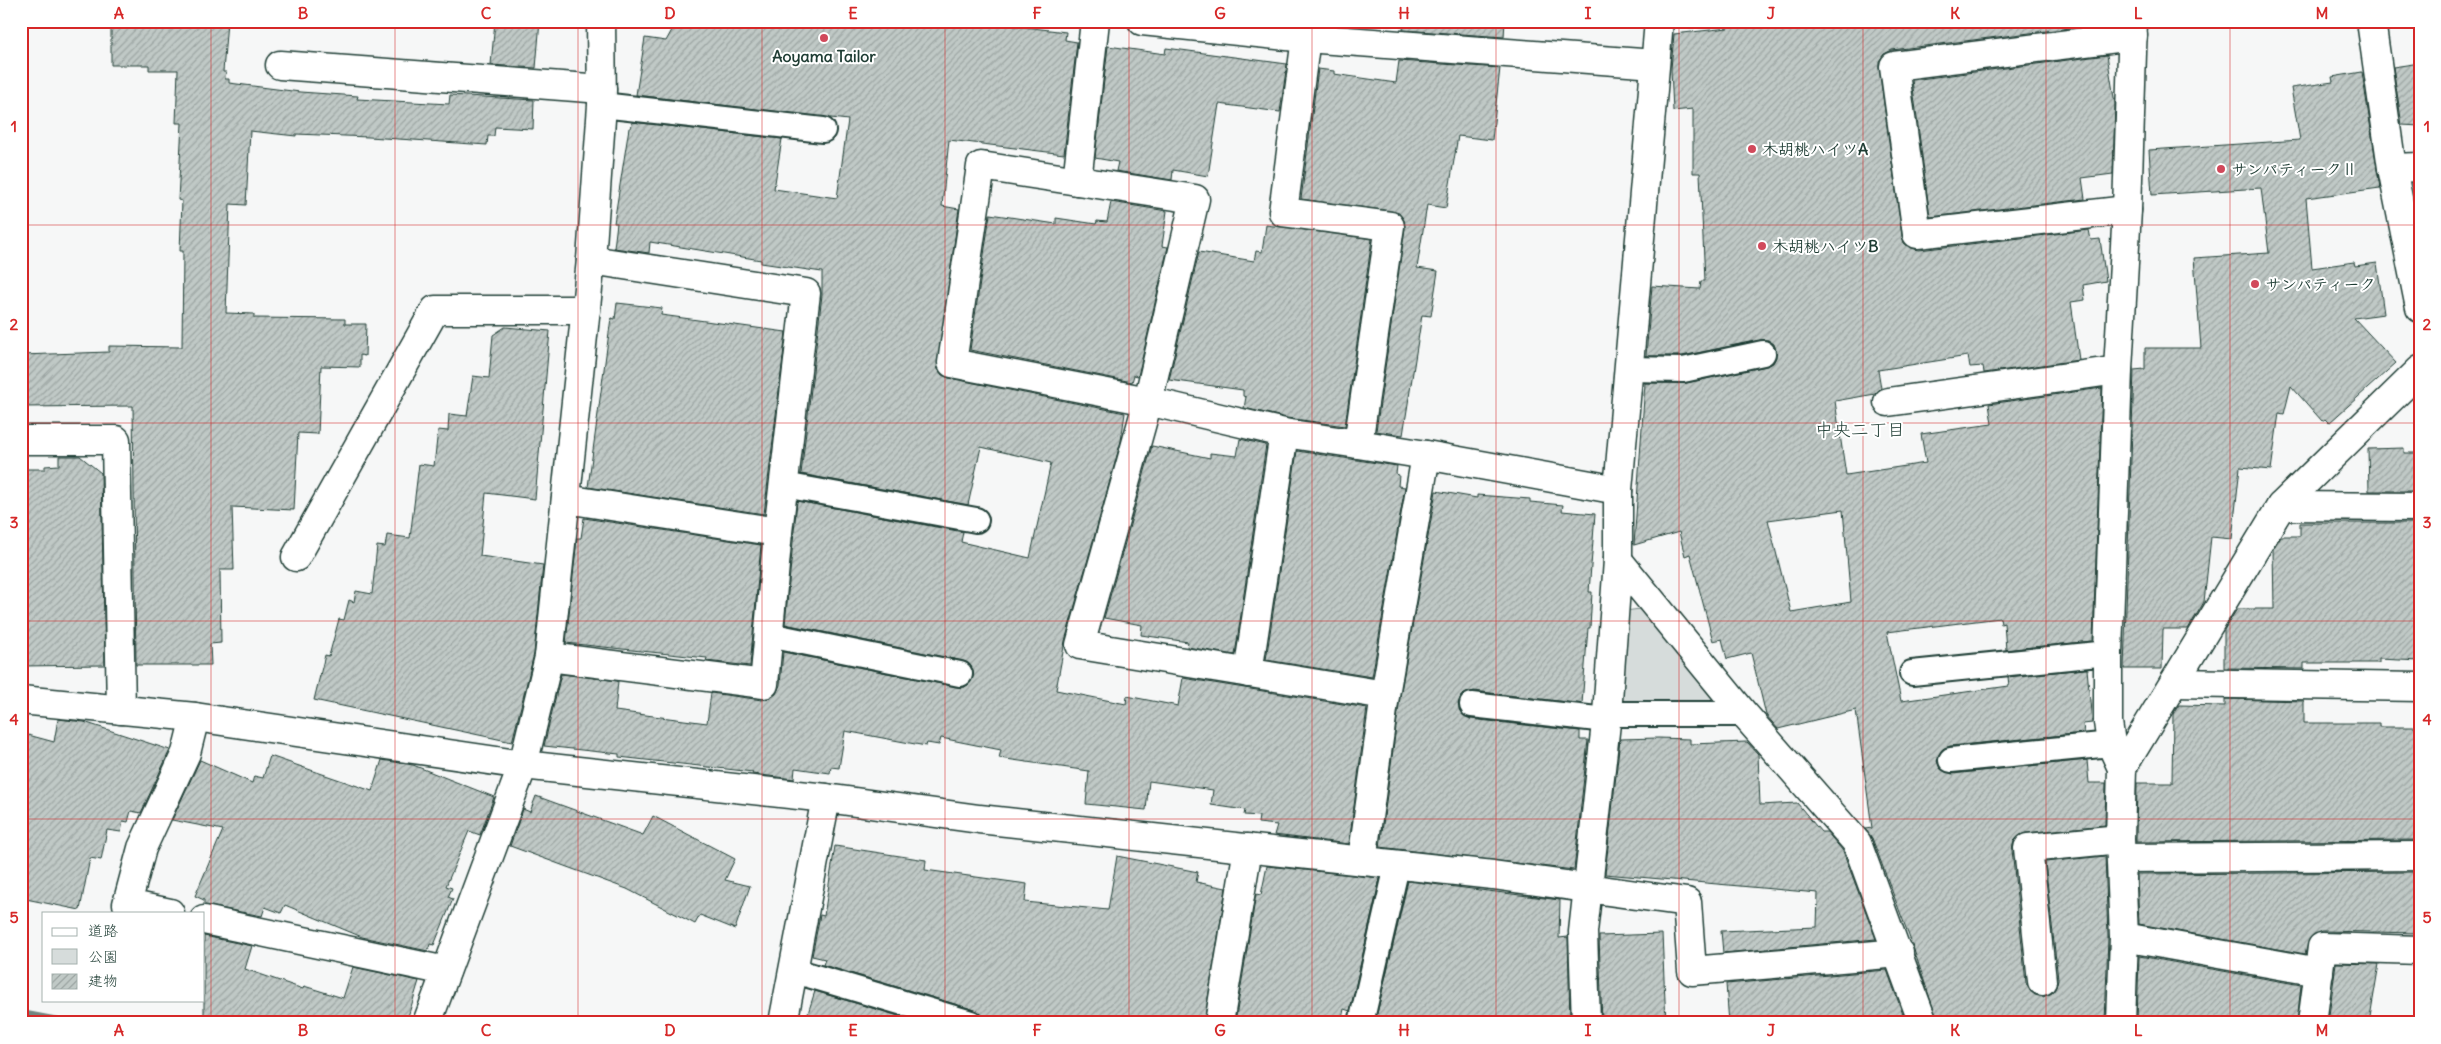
<svg xmlns="http://www.w3.org/2000/svg" width="2441" height="1044" font-family="Delius,'Klee One',sans-serif">
  <defs>
    <pattern id="building-hatch" width="6" height="6" patternUnits="userSpaceOnUse" patternTransform="scale(1.25)"><rect width="6" height="6" fill="#c0c9c6"/><path d="M-1 1l2-2M0 6l6-6M5 7l2-2" fill="none" stroke="#9ba4a2"/></pattern>
  </defs>
  <rect width="100%" height="100%" fill="#f6f7f7"/>
  <filter id="ink" filterUnits="userSpaceOnUse"><feTurbulence type="fractalNoise" baseFrequency=".02" numOctaves="2"/><feDisplacementMap in="SourceGraphic" scale="10" xChannelSelector="R" yChannelSelector="G"/><feConvolveMatrix kernelMatrix="1 2 1 2 8 2 1 2 1" color-interpolation-filters="sRGB"/></filter>
  <g filter="url(#ink)">
    <!-- park -->
    <path fill="#d6dcdb" stroke="#7a8c88" d="M1640 609 1726 707 1620 709 1625 611Z"/>
    <g fill="none" stroke-linecap="round" stroke-linejoin="round">
      <!-- stream -->
      <path stroke="#72857f" stroke-width="12" d="M21 1016 58 1023"/>
    </g>
    <!-- building -->
    <g fill="url(#building-hatch)" stroke="#1f3d34" fill-rule="evenodd">
      <path d="M111 21H227L223 72H226L225 79H229V83L300 92 358 96 357 99 449 104 450 95 534 100 533 129 495 127 494 136H488L487 145 369 137 296 134V136L250 131 246 205 230 204 226 313 254 314V318L345 319V324H366L365 356 360 355V367L321 366 318 434 298 433 294 510 232 507 234 570H220L221 643 210 644 211 665H136L133 406 21 407V355L109 352V346L182 347 183 251H180L182 201 178 200 182 123H176L178 70H149V65H111Z"/>
      <path d="M495 21H540L536 68 491 65Z"/>
      <path d="M677 21H975L1066 32 1065 40 1077 42 1064 154 949 140 942 206 959 209 937 368 942 375 949 378 1125 413 1121 441 1065 641 1056 690 1126 704 1127 696 1178 706 1183 678 1367 708 1349 844 1274 835 1277 825 1258 823 1259 816 1244 815 1245 810 1211 805 1213 790 1149 781 1146 810 1086 804 1089 771 999 758 1001 750 941 738 939 745 927 743 926 746 845 731 839 768 831 767 830 773 795 768 794 779 752 774 753 772 619 757V754L544 746 561 674 618 681 615 711 707 723 711 693 762 700 770 698 776 694 780 685 783 652 957 687H965L973 677V670L969 664 963 661 785 624 797 501 963 532 961 542 1030 558 1051 463 981 447 968 505 801 474 822 295V272L761 263V260L650 242 649 253 614 248 617 223H614L629 128H631L632 122 782 139 774 189 837 198 848 120 636 95 645 38 666 41Z"/>
      <path d="M1404 21H1505L1504 37 1403 30Z"/>
      <path d="M1727 21H2102L2103 24 1892 50 1884 54 1879 61V68L1902 236 1904 243 1910 248 1919 250 2089 230 2091 240 2100 239 2106 281 2083 285 2085 300 2071 302 2079 360 1984 373 1983 366 1970 367 1968 356 1878 370 1881 388 1875 394 1835 401 1846 475 1926 463 1921 434 1992 424 1989 404 2102 388 2093 641 2006 650 2004 623 2001 624 2000 618 1887 632 1901 701 2009 686 2008 677 2092 668 2087 669 2092 723 2083 724 2084 733 1950 746 1943 749 1937 761 1940 768 1952 774 2087 760 2089 783H2106L2105 825 2026 833 2019 836 2014 841 2012 850 2026 983 2030 991 2035 995 2043 997 2052 993 2056 987 2058 979 2045 862 2105 856 2108 937 2105 1023H1938L1912 944 1872 838 1865 829 1872 828 1856 710 1778 729 1766 715 1751 653 1727 659 1722 639 1713 641 1690 554 1685 556 1679 532 1634 545 1645 383H1686L1766 366 1773 363 1776 357 1774 344 1768 340H1761L1682 356H1646L1652 286 1700 289 1701 281H1705L1700 173H1693V109L1673 111 1671 69 1674 34 1728 28ZM1843 510 1851 602 1791 612 1768 520Z"/>
      <path d="M1108 46 1165 54 1166 48 1287 64 1280 112 1219 104 1208 176 1173 170 1172 180 1116 171 1118 162 1095 158Z"/>
      <path d="M2107 55 2115 104 2113 174 2082 178 2085 199 1930 217 1912 80Z"/>
      <path d="M1399 61 1500 68 1492 140 1458 136 1446 208 1427 205 1417 268 1438 271 1431 316 1422 315 1403 435 1376 431 1405 228 1404 220 1399 213 1392 211 1301 199 1318 69 1334 71V74L1396 83Z"/>
      <path d="M2420 63V126L2402 125 2393 67Z"/>
      <path d="M2362 72 2380 188 2306 198 2312 268 2354 262 2355 266 2377 263 2384 314 2354 318 2396 363 2329 423 2325 419 2322 421 2291 386 2284 414 2279 413 2271 470 2240 467 2232 539 2211 537 2204 602 2188 629H2163L2162 669H2124L2134 370 2145 369V348H2201L2194 258 2269 253 2261 188 2152 195 2149 150 2300 140 2291 88 2333 82 2332 77Z"/>
      <path d="M1111 202 1167 211 1162 246 1168 247 1138 376 1134 375 1132 382 970 350 990 214 1056 224V218L1096 224 1097 221 1107 222Z"/>
      <path d="M1266 225 1372 239 1345 426 1287 418 1244 408 1246 397 1243 396V390L1169 380 1199 252 1254 261 1256 251 1262 252Z"/>
      <path d="M617 303 662 308 661 315 786 332 764 514 588 487 611 318 615 319Z"/>
      <path d="M505 327 550 331 535 499 486 493 480 556 543 565 534 654 512 742 314 700 325 655 329 656 339 619 344 620 349 600 354 602 356 591 372 594 377 546 385 547 387 535 410 538 419 464 434 466 438 430 448 431 449 414 467 416 473 376 489 378 493 335Z"/>
      <path d="M1240 439 1266 445 1235 655 1187 647 1188 642 1141 635 1142 625 1104 618 1152 446 1210 458V453L1237 456Z"/>
      <path d="M2404 448V453H2418L2419 491H2369L2368 449Z"/>
      <path d="M1297 451 1397 466 1396 474 1399 475 1398 486 1405 487 1372 677 1266 660Z"/>
      <path d="M59 456H80L101 473 105 665 21 666V469H45V466L59 465Z"/>
      <path d="M1436 491 1477 498V495L1530 499V502L1563 505 1562 511 1595 514 1589 592H1592L1590 628H1588L1582 704 1474 691 1461 696 1458 704 1460 711 1470 719 1580 731V740H1588L1574 870 1380 847 1400 697Z"/>
      <path d="M584 518 761 545 750 666 706 661 707 658 566 643 577 538H581Z"/>
      <path d="M2300 523H2420V661L2379 659V663H2304V669L2224 668V630L2237 609H2274L2273 549 2281 536H2300Z"/>
      <path d="M2225 699 2304 701V723H2379V727H2420V840L2136 842 2137 783H2172L2173 714 2179 705 2225 706Z"/>
      <path d="M58 719 84 722 170 750 141 813 131 811 128 822 123 821 121 832 107 830 101 860 90 858 80 910 21 898V733L54 742Z"/>
      <path d="M1658 738 1690 739V744L1747 742 1758 754 1760 805 1797 803 1821 832H1827L1843 851 1876 939 1723 953 1721 931 1817 927 1818 893 1605 874 1620 739Z"/>
      <path d="M270 756 372 791 382 760 413 765 494 797 480 835 469 831 446 886 452 888 448 897 453 899 434 945 430 944 428 951 362 937 285 905 281 913 265 907 262 916 204 905V900L195 896 223 830 172 820 200 760 252 783 254 776 263 778Z"/>
      <path d="M536 796 643 835 653 816 735 859 725 880 750 886 735 929 700 915 695 924 627 889 510 846 523 809 530 812Z"/>
      <path d="M835 846 926 860 925 870 1027 884 1025 902 1108 910 1117 856 1198 872 1196 882 1226 888 1204 1023H1048L1018 1020 1017 1023H984L981 1014 975 1010 823 965 825 959 812 956 820 915 824 916Z"/>
      <path d="M1267 866 1380 878 1350 1011 1344 1009 1341 1023H1235L1256 894 1261 895Z"/>
      <path d="M2420 872V933L2322 931 2310 938 2305 954 2139 924 2137 874Z"/>
      <path d="M1408 881 1560 900 1559 938 1568 937 1570 1023H1392L1376 1018Z"/>
      <path d="M1662 934 1666 1023H1602L1599 936Z"/>
      <path d="M204 936 252 946 245 969 303 989 304 986 343 998 353 967 419 981 406 1023H204Z"/>
      <path d="M2139 956 2301 985 2297 1023H2137Z"/>
      <path d="M2336 963 2379 964 2369 1023H2328Z"/>
      <path d="M1887 970 1906 1023H1729L1726 984Z"/>
      <path d="M815 991 922 1023H805Z"/>
    </g>
    <g fill="none" stroke-linecap="round" stroke-linejoin="round">
      <!-- lane casing -->
      <g stroke="#1f3d34" stroke-width="28">
        <g id="lane">
          <path d="M602 105 823 130"/>
          <path d="M1628 369 1683 370 1763 353"/>
          <path d="M784 485 976 520"/>
          <path d="M769 635 960 674"/>
          <path d="M1912 673 2108 653"/>
          <path d="M1472 705 1606 720"/>
          <path d="M1607 714H1744"/>
          <path d="M1951 760 2111 744"/>
          <path d="M795 971 971 1023"/>
          <path d="M1361 1023 1397 866"/>
        </g>
      </g>
      <!-- street casing -->
      <g stroke="#1f3d34" stroke-width="31">
        <g id="street">
          <path d="M1142 21 1306 38 1655 64"/>
          <path d="M2371 21 2392 168 2420 308"/>
          <path d="M1306 38 1283 212 1390 226 1358 444 1284 433 1148 401 952 363 981 166 1195 199 1148 401 1080 645 1385 695"/>
          <path d="M280 65 602 89"/>
          <path d="M2392 168 2420 167"/>
          <path d="M1077 181 1095 21"/>
          <path d="M2127 210 1917 234 1894 66 2133 36"/>
          <path d="M1888 402 2118 370"/>
          <path d="M21 440H116L121 710"/>
          <path d="M1358 444 1426 455"/>
          <path d="M566 499 778 532"/>
          <path d="M2281 506 2420 507"/>
          <path d="M296 557 435 310H586"/>
          <path d="M1618 560 1744 714 1857 843 1923 1023"/>
          <path d="M549 657 764 684 778 532 806 293 591 260"/>
          <path d="M1248 673 1284 433"/>
          <path d="M2174 683 2420 687"/>
          <path d="M21 700 195 717 523 765 826 798 979 819 1493 875 1687 902 1692 971 1899 953"/>
          <path d="M2122 768 2281 506 2420 370"/>
          <path d="M2122 858 2420 856"/>
          <path d="M1362 861 1385 695 1426 455 1618 490"/>
          <path d="M170 913 127 904 142 848 186 753 195 717"/>
          <path d="M204 920 446 971"/>
          <path d="M2124 937 2319 972"/>
          <path d="M2042 981 2028 848 2120 839"/>
          <path d="M427 1023 523 765 549 657 591 260 602 105 601 21"/>
          <path d="M783 1023 826 798"/>
          <path d="M1219 1023 1248 848"/>
          <path d="M1586 1023 1583 932 1607 714 1618 560V490L1659 21"/>
          <path d="M2121 1023 2124 937 2120 839 2122 768 2111 744 2108 722V653L2118 370 2127 210 2133 21"/>
          <path d="M2312 1023 2322 947 2420 950"/>
        </g>
      </g>
      <!-- lane -->
      <use href="#lane" stroke="#fff" stroke-width="24"/>
      <!-- street -->
      <use href="#street" stroke="#fff" stroke-width="28"/>
    </g>
  </g>
  <!-- grid -->
  <path fill="none" stroke="#d62828" stroke-width="1" stroke-opacity="0.55" d="M211 21V1023M395 21V1023M578 21V1023M762 21V1023M945 21V1023M1129 21V1023M1312 21V1023M1496 21V1023M1679 21V1023M1863 21V1023M2046 21V1023M2230 21V1023M21 225H2420M21 423H2420M21 621H2420M21 819H2420"/>
  <!-- markers -->
  <g fill="#d1495b" stroke="#fff" stroke-width="2">
    <circle cx="824" cy="38" r="5"/>
    <circle cx="1752" cy="149" r="5"/>
    <circle cx="2221" cy="169" r="5"/>
    <circle cx="1762" cy="246" r="5"/>
    <circle cx="2255" cy="284" r="5"/>
  </g>
  <g text-anchor="middle" dominant-baseline="central" stroke-width="4" stroke-linejoin="round" paint-order="stroke">
    <!-- poi labels -->
    <g font-size="16" font-weight="bold" fill="#1f3d34" stroke="#fff" text-anchor="start">
      <text x="824" y="56" text-anchor="middle">Aoyama Tailor</text>
      <text x="1762" y="149">木胡桃ハイツA</text>
      <text x="2231" y="169">サンパティークⅡ</text>
      <text x="1772" y="246">木胡桃ハイツB</text>
      <text x="2265" y="284">サンパティーク</text>
    </g>
    <!-- neighbourhood labels -->
    <g font-size="18" fill="#1f3d34" stroke="#fff">
      <text x="1860" y="429">中央二丁目</text>
    </g>
  </g>
  <!-- margin -->
  <rect width="2441" height="1044" fill="none" stroke="#fff" stroke-width="55"/>
  <!-- legend -->
  <rect x="42" y="912" width="162" height="90" fill="#ffffff" stroke="#a5b1ae"/>
  <rect x="52" y="928" width="25" height="8" fill="#ffffff" stroke="#a5b1ae"/>
  <text x="88" y="936" font-size="15" fill="#1f3d34">道路</text>
  <rect x="52" y="949" width="25" height="15" fill="#d6dcdb" stroke="#a5b1ae"/>
  <text x="88" y="962" font-size="15" fill="#1f3d34">公園</text>
  <rect x="52" y="974" width="25" height="15" fill="url(#building-hatch)" stroke="#a5b1ae"/>
  <text x="88" y="986" font-size="15" fill="#1f3d34">建物</text>
  <rect x="28" y="28" width="2386" height="988" fill="none" stroke="#d62828" stroke-width="2"/>
  <g font-size="16" text-anchor="middle" font-weight="bold" fill="#d62828">
    <text x="119" y="19">A</text>
    <text x="303" y="19">B</text>
    <text x="486" y="19">C</text>
    <text x="670" y="19">D</text>
    <text x="853" y="19">E</text>
    <text x="1037" y="19">F</text>
    <text x="1220" y="19">G</text>
    <text x="1404" y="19">H</text>
    <text x="1588" y="19">I</text>
    <text x="1771" y="19">J</text>
    <text x="1955" y="19">K</text>
    <text x="2138" y="19">L</text>
    <text x="2322" y="19">M</text>
    <text x="14" y="132">1</text>
    <text x="2427" y="132">1</text>
    <text x="14" y="330">2</text>
    <text x="2427" y="330">2</text>
    <text x="14" y="528">3</text>
    <text x="2427" y="528">3</text>
    <text x="14" y="725">4</text>
    <text x="2427" y="725">4</text>
    <text x="14" y="923">5</text>
    <text x="2427" y="923">5</text>
    <text x="119" y="1036">A</text>
    <text x="303" y="1036">B</text>
    <text x="486" y="1036">C</text>
    <text x="670" y="1036">D</text>
    <text x="853" y="1036">E</text>
    <text x="1037" y="1036">F</text>
    <text x="1220" y="1036">G</text>
    <text x="1404" y="1036">H</text>
    <text x="1588" y="1036">I</text>
    <text x="1771" y="1036">J</text>
    <text x="1955" y="1036">K</text>
    <text x="2138" y="1036">L</text>
    <text x="2322" y="1036">M</text>
  </g>
</svg>
